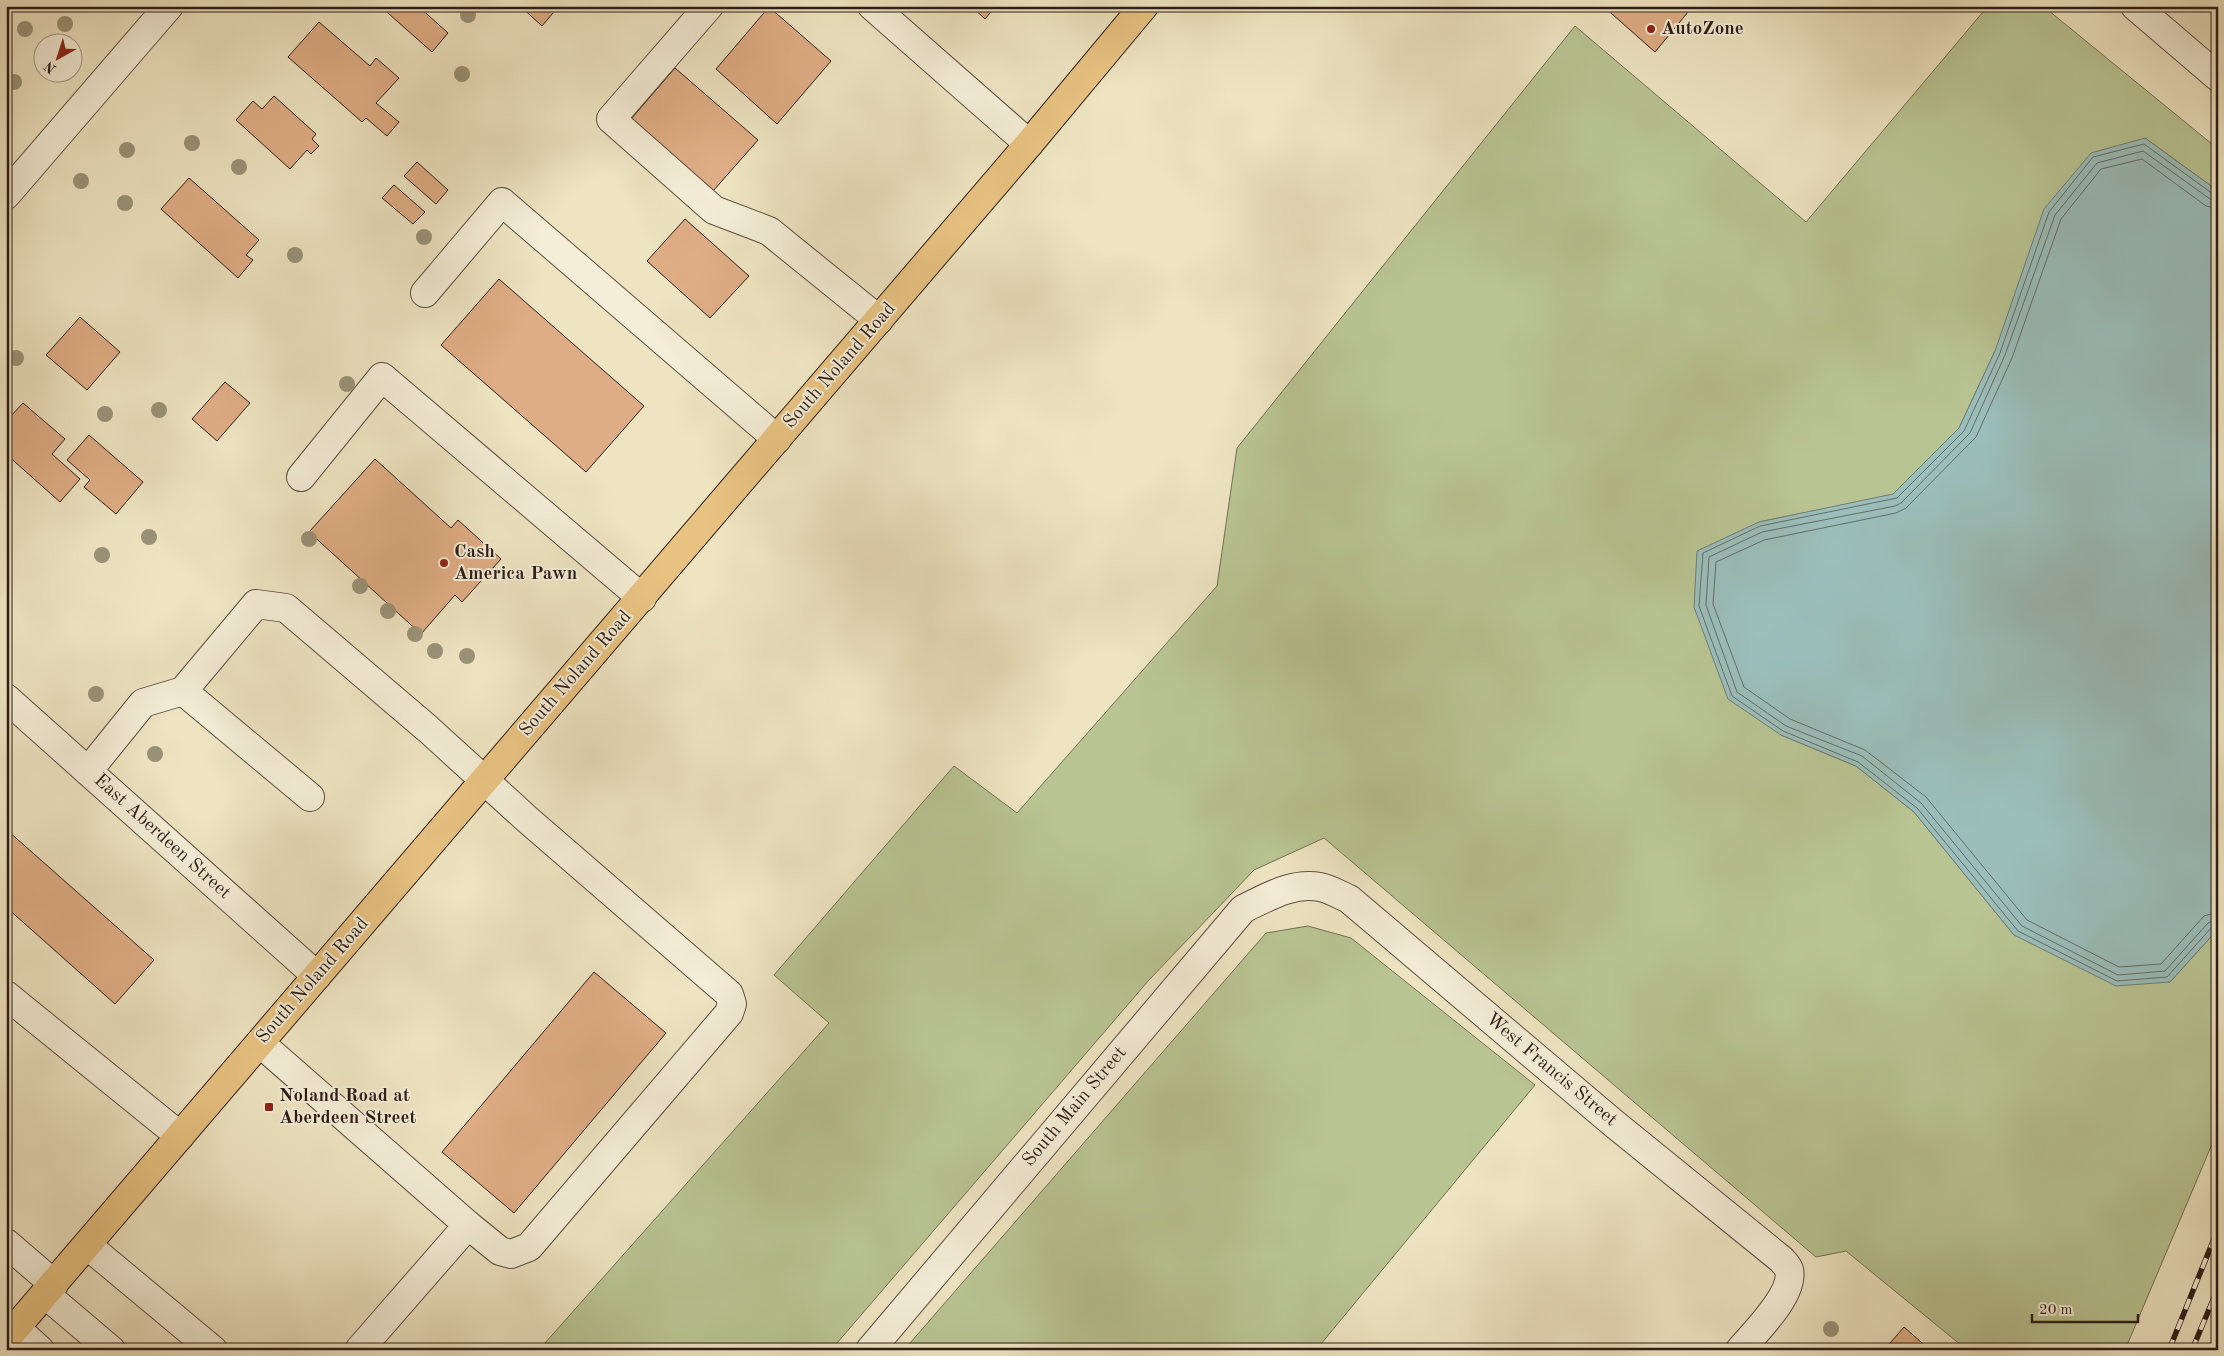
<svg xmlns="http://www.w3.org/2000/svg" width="2224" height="1356" font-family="'Old Standard TT',serif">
  <rect width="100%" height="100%" fill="#eee4c2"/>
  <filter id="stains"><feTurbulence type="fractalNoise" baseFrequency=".004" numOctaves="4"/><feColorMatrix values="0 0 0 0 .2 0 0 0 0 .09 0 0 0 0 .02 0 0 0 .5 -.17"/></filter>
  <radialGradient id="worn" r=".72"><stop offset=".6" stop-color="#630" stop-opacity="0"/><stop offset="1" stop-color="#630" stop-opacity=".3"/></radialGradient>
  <!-- green -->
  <g fill="#b9c493" stroke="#727054">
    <path d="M1988 6H2043L2218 149V191L2145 138 1995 351 1959 428 1893 495 1759 522 1781 735 1856 766 1914 812 2014 935 2170 982 2218 929V1130L2125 1350H1967L1846 1251 1816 1257 1324 838 1254 870 1149 980 831 1350H553L545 1343 829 1023 774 975 954 766 1017 813 1217 586 1237 448 1575 26 1806 222Z"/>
    <path d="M1308 926 1351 938 1535 1085 1316 1350H904L1266 933Z"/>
  </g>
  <!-- water -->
  <path fill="#9bbeba" stroke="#6f7d78" d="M2145 138 2218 191V929L2170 982 2116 986 2014 935 1914 812 1856 766 1781 735 1728 699 1694 607 1697 551 1759 522 1893 494 1959 428 1995 351 2044 209 2091 153Z"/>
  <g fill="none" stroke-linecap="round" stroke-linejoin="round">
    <!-- shore -->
    <g stroke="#646d68" stroke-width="1">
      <path d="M2218 195 2213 194 2144 144 2093 157 2049 212 2000 353 1964 431 1897 498 1760 526 1703 553 1699 606 1732 696 1783 731 1858 762 1917 808 2018 931 2117 981 2167 977 2212 927 2218 926"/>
      <path d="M2218 201 2210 199 2143 151 2097 163 2055 215 2005 355 1970 433 1901 503 1895 506 1762 532 1709 557 1706 605 1737 692 1786 726 1862 756 1921 803 2022 926 2118 975 2165 971 2208 923 2218 919"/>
      <path d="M2218 209 2206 206 2142 159 2101 169 2061 219 2012 358 1976 437 1906 508 1896 513 1764 540 1716 562 1713 604 1744 687 1790 719 1865 750 1926 797 2027 920 2119 967 2161 964 2204 916 2218 912"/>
    </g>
  </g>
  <!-- building -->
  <g fill="#dfad85" stroke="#2c1c16">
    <path d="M380 6H418L448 33 432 52Z"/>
    <path d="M520 6H559L542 26Z"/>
    <path d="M971 6H996L985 19Z"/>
    <path d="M1603 6H1693L1655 52Z"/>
    <path d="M769 7 831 61 777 124 716 69Z"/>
    <path d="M319 22 370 66 376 58 399 78 376 103 399 122 387 136 366 118 362 122 288 57Z"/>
    <path d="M675 68 758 140 713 191 631 119Z"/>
    <path d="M274 96 316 134 312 139 319 146 311 154 307 150 290 169 236 120 253 101 262 109Z"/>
    <path d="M417 162 448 190 436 204 404 176Z"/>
    <path d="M189 178 259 240 246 255 253 260 238 278 161 209Z"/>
    <path d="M394 185 425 212 413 224 382 198Z"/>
    <path d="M685 219 749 276 710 318 647 261Z"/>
    <path d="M499 279 644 406 586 472 441 345Z"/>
    <path d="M80 317 120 352 87 390 46 355Z"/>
    <path d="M225 382 250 403 217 441 192 419Z"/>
    <path d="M23 403 65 439 52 454 80 479 60 502 6 454V415L9 418Z"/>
    <path d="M89 435 143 482 116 514 84 487 90 480 67 460Z"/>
    <path d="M375 459 451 528 458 520 501 559 462 602 455 595 421 634 309 532Z"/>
    <path d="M8 831 154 960 115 1004 6 907V834Z"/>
    <path d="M594 972 666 1033 514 1213 442 1152Z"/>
    <path d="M1904 1327 1930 1350H1884Z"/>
  </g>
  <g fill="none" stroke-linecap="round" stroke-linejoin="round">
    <!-- minor casing -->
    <g stroke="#5c4e41" stroke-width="30">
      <g id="minor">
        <path d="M709 6 611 119 714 210 769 231 879 320"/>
        <path d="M872 6 1029 144"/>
        <path d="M2135 6 2218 77"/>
        <path d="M6 195 169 6"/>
        <path d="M425 293 502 202 777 439"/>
        <path d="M301 477 382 377 642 598"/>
        <path d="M183 691 310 797"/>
        <path d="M6 698 317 976"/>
        <path d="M88 771 143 703 183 691 256 604 286 608 428 729 528 820 729 994 732 1004 729 1013 529 1247 511 1254 500 1251 468 1225"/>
        <path d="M6 995 180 1136"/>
        <path d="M260 1043 468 1225 359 1350"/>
        <path d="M6 1243 54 1284"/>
        <path d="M87 1245 213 1350"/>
        <path d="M45 1294 111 1350"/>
        <path d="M16 1328 40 1350"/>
        <path d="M870 1350 1243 909C1268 897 1292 882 1320 887 1330 889 1340 895 1349 899L1612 1122 1782 1260C1784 1263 1788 1266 1789 1270 1795 1294 1754 1333 1740 1350"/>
      </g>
    </g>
    <!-- major casing -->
    <g stroke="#2c1c16" stroke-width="30">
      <path id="major" d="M6 1339 1029 144 1144 6"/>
    </g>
    <!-- minor -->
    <use href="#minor" stroke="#f4edd7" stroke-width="28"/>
    <!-- major -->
    <use href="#major" stroke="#e7c281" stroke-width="28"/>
    <!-- rail casing -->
    <g stroke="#2c1c16" stroke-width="5.5">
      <g id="rail">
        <path d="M2169 1350 2218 1229"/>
        <path d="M2192 1350 2218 1288"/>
      </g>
    </g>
    <!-- rail -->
    <use href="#rail" stroke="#f4edd7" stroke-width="4" stroke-dasharray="11" stroke-linecap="butt"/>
  </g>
  <!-- trees -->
  <g fill="#9a9278">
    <circle cx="468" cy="15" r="8"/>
    <circle cx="65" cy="24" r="8"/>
    <circle cx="25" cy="29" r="8"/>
    <circle cx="462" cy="74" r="8"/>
    <circle cx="14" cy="82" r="8"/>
    <circle cx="192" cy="143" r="8"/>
    <circle cx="127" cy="150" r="8"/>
    <circle cx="239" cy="167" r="8"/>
    <circle cx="81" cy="181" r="8"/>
    <circle cx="125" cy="203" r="8"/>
    <circle cx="424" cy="237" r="8"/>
    <circle cx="295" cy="255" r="8"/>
    <circle cx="16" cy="358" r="8"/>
    <circle cx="347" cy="384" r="8"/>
    <circle cx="159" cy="410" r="8"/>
    <circle cx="105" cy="414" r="8"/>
    <circle cx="149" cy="537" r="8"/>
    <circle cx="309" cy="539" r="8"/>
    <circle cx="102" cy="555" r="8"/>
    <circle cx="360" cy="586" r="8"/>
    <circle cx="388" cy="611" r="8"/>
    <circle cx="415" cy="634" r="8"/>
    <circle cx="435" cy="651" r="8"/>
    <circle cx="467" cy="656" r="8"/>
    <circle cx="96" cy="694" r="8"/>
    <circle cx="155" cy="754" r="8"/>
    <circle cx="1831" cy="1329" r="8"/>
  </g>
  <!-- markers -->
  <g fill="#8f2418" stroke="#f4edd7" stroke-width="2">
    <circle cx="1651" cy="29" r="5"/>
    <circle cx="444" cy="563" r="5"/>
    <rect x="264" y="1102" width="10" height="10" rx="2.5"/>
  </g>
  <g text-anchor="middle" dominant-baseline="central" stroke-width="4" stroke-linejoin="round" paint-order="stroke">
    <!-- poi labels -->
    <g font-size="19" font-weight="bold" fill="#2c1c16" stroke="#f4edd7" text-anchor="start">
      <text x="1661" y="29">AutoZone</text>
      <text x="454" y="552">Cash<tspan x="454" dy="22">America Pawn</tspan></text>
      <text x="279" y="1096">Noland Road at<tspan x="279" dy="22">Aberdeen Street</tspan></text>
    </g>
    <!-- street labels -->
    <g font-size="19" fill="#2c1c16" stroke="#f4edd7">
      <text transform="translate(840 366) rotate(-49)">South Noland Road</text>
      <text transform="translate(576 674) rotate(-49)">South Noland Road</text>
      <text transform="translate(162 837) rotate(42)">East Aberdeen Street</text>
      <text transform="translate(313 981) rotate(-49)">South Noland Road</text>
      <text transform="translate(1551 1070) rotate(40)">West Francis Street</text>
      <text transform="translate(1075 1107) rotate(-50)">South Main Street</text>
    </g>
  </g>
  <!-- margin -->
  <rect width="2224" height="1356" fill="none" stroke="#eee4c2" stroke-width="25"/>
  <rect x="8" y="8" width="2209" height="1341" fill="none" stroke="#2c1c16" stroke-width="2.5"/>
  <rect x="12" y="12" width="2199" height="1331" fill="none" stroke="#2c1c16"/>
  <!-- north arrow -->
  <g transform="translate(58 58) rotate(219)"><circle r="24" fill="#f4edd7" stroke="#a4998a"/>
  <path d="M0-4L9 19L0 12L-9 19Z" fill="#8f2418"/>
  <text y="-8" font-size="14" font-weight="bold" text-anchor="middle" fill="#2c1c16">N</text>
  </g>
  <!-- scale -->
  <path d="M2032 1314v8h106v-8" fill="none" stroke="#2c1c16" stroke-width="2.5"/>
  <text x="2039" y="1314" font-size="15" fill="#2c1c16" stroke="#f4edd7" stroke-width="4" paint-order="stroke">20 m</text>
  <rect width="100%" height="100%" filter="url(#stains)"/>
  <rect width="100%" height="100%" fill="url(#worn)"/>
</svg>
